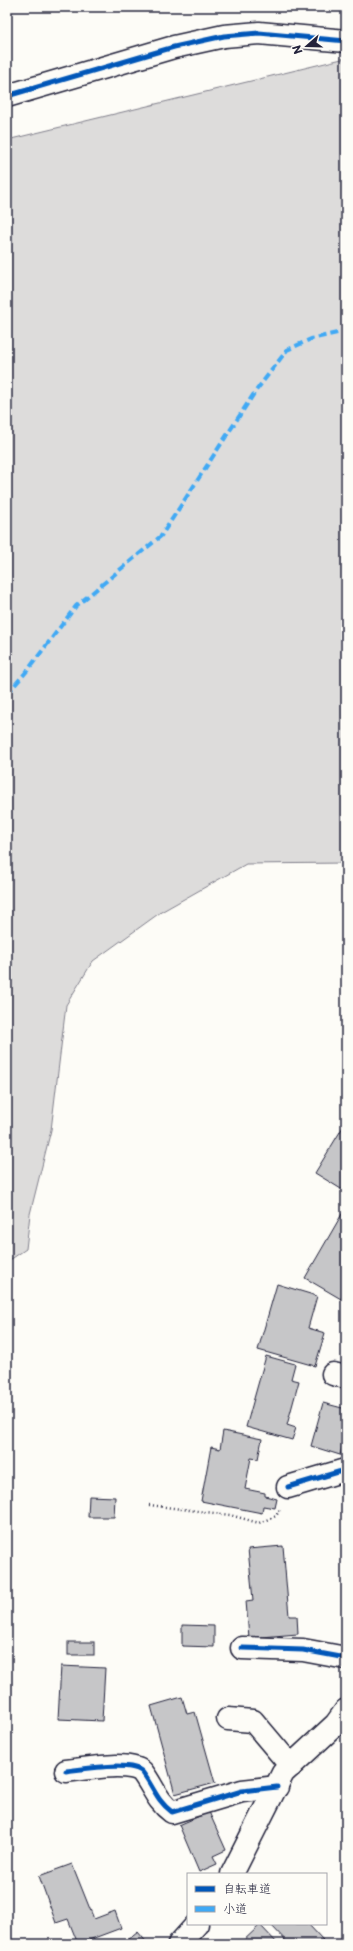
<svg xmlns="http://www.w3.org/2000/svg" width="353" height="1951" font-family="'Playpen Sans','Klee One',sans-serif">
  <rect width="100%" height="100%" fill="#fdfcf7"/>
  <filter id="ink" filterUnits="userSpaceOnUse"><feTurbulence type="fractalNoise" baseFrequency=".025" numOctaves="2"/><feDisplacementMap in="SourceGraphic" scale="8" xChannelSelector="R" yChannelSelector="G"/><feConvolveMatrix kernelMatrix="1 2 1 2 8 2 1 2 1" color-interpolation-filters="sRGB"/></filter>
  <g filter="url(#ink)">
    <!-- green -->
    <path fill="#dddcdb" stroke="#807f8b" d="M346 58V863L246 864 161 912 93 961 66 1005 51 1130 30 1214 26 1249 7 1262V140Z"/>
    <!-- building -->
    <g fill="#c6c6c8" stroke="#22223b">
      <path d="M346 1122V1192L315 1173Z"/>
      <path d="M346 1207V1296L344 1294 341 1299 305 1278Z"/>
      <path d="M277 1284 317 1296 308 1328 325 1333 315 1366 258 1350Z"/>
      <path d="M266 1356 295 1364 291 1379 299 1381 287 1425 296 1428 292 1440 246 1427Z"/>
      <path d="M323 1403 346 1409V1434L340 1455 311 1446Z"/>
      <path d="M223 1431 262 1439 258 1459 251 1458 245 1489 265 1493V1496L277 1499 275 1508 263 1506 262 1513 201 1501 211 1447 220 1449Z"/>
      <path d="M89 1496 115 1497 114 1517H88Z"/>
      <path d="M283 1546 289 1616H297L298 1634 249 1638 246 1601 253 1600 248 1549Z"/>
      <path d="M182 1625 214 1626V1647L182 1646Z"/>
      <rect x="68" y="1642" width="26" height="13"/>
      <path d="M61 1666 105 1668 102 1721 58 1719Z"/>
      <path d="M182 1697 187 1714 195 1712 215 1783 175 1794 151 1706Z"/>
      <path d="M209 1812 226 1850 213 1856 217 1864 199 1872 179 1825Z"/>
      <path d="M72 1864 94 1919 115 1911 121 1928 78 1944 68 1919 56 1923 39 1876Z"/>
      <path d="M270 1924H308L323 1940 319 1944H289Z"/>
      <path d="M260 1925 278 1944H240Z"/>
      <path d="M138 1932 148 1944H123Z"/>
    </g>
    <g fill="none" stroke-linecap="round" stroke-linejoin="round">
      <!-- minor casing -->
      <g stroke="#22223b" stroke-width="25">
        <g id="minor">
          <path d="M7 96 174 47 224 36 259 33 346 41"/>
          <path d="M333 1374 346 1377"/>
          <path d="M288 1487 345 1470"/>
          <path d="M242 1648 303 1650 346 1658"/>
          <path d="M228 1719 253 1721 291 1766"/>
          <path d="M66 1771C82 1769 134 1760 143 1773 154 1788 157 1801 172 1812L242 1791 277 1787"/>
          <path d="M232 1874 283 1773 336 1724 346 1710"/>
          <path d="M179 1944 197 1924"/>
        </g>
      </g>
      <!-- path -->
      <path stroke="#22223b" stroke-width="2.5" stroke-dasharray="1 3" stroke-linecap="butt" d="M149 1505 230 1515 259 1523 276 1516 280 1509"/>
      <!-- minor -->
      <use href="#minor" stroke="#fdfcf7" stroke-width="22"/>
      <!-- quiet -->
      <path stroke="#3fa9f5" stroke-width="4" stroke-dasharray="8 4" stroke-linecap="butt" d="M7 694 27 671 76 606 161 536 255 392 287 350 311 339 346 331"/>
      <!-- cycleway casing -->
      <g stroke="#fdfcf7" stroke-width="8">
        <g id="cycleway">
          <path d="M7 96 174 47 224 36 259 33 346 41"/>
          <path d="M288 1487 345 1470"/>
          <path d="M242 1648 303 1650 346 1658"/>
          <path d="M66 1771C82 1769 134 1760 143 1773 154 1788 157 1801 172 1812L242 1791 277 1787"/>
        </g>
      </g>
      <!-- cycleway -->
      <use href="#cycleway" stroke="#0057b8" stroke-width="5"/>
    </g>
  </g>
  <!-- margin -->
  <rect width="353" height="1951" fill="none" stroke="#fdfcf7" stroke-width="24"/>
  <rect x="12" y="12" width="329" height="1927" fill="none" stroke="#22223b" stroke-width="1.5" filter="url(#ink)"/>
  <!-- legend -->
  <rect x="187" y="1873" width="140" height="52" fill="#fdfcf7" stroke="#a5a5ac"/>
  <rect x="195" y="1886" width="20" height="6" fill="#0057b8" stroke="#a5a5ac"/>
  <text x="223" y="1893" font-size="12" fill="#22223b">自転車道</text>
  <rect x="195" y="1906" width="20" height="6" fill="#3fa9f5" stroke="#a5a5ac"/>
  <text x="223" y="1913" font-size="12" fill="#22223b">小道</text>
  <!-- north arrow -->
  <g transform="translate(307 46) rotate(250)" stroke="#fdfcf7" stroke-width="3" paint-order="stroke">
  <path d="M0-3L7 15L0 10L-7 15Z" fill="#22223b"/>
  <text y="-6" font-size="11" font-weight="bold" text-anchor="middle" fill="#22223b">N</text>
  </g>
</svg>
